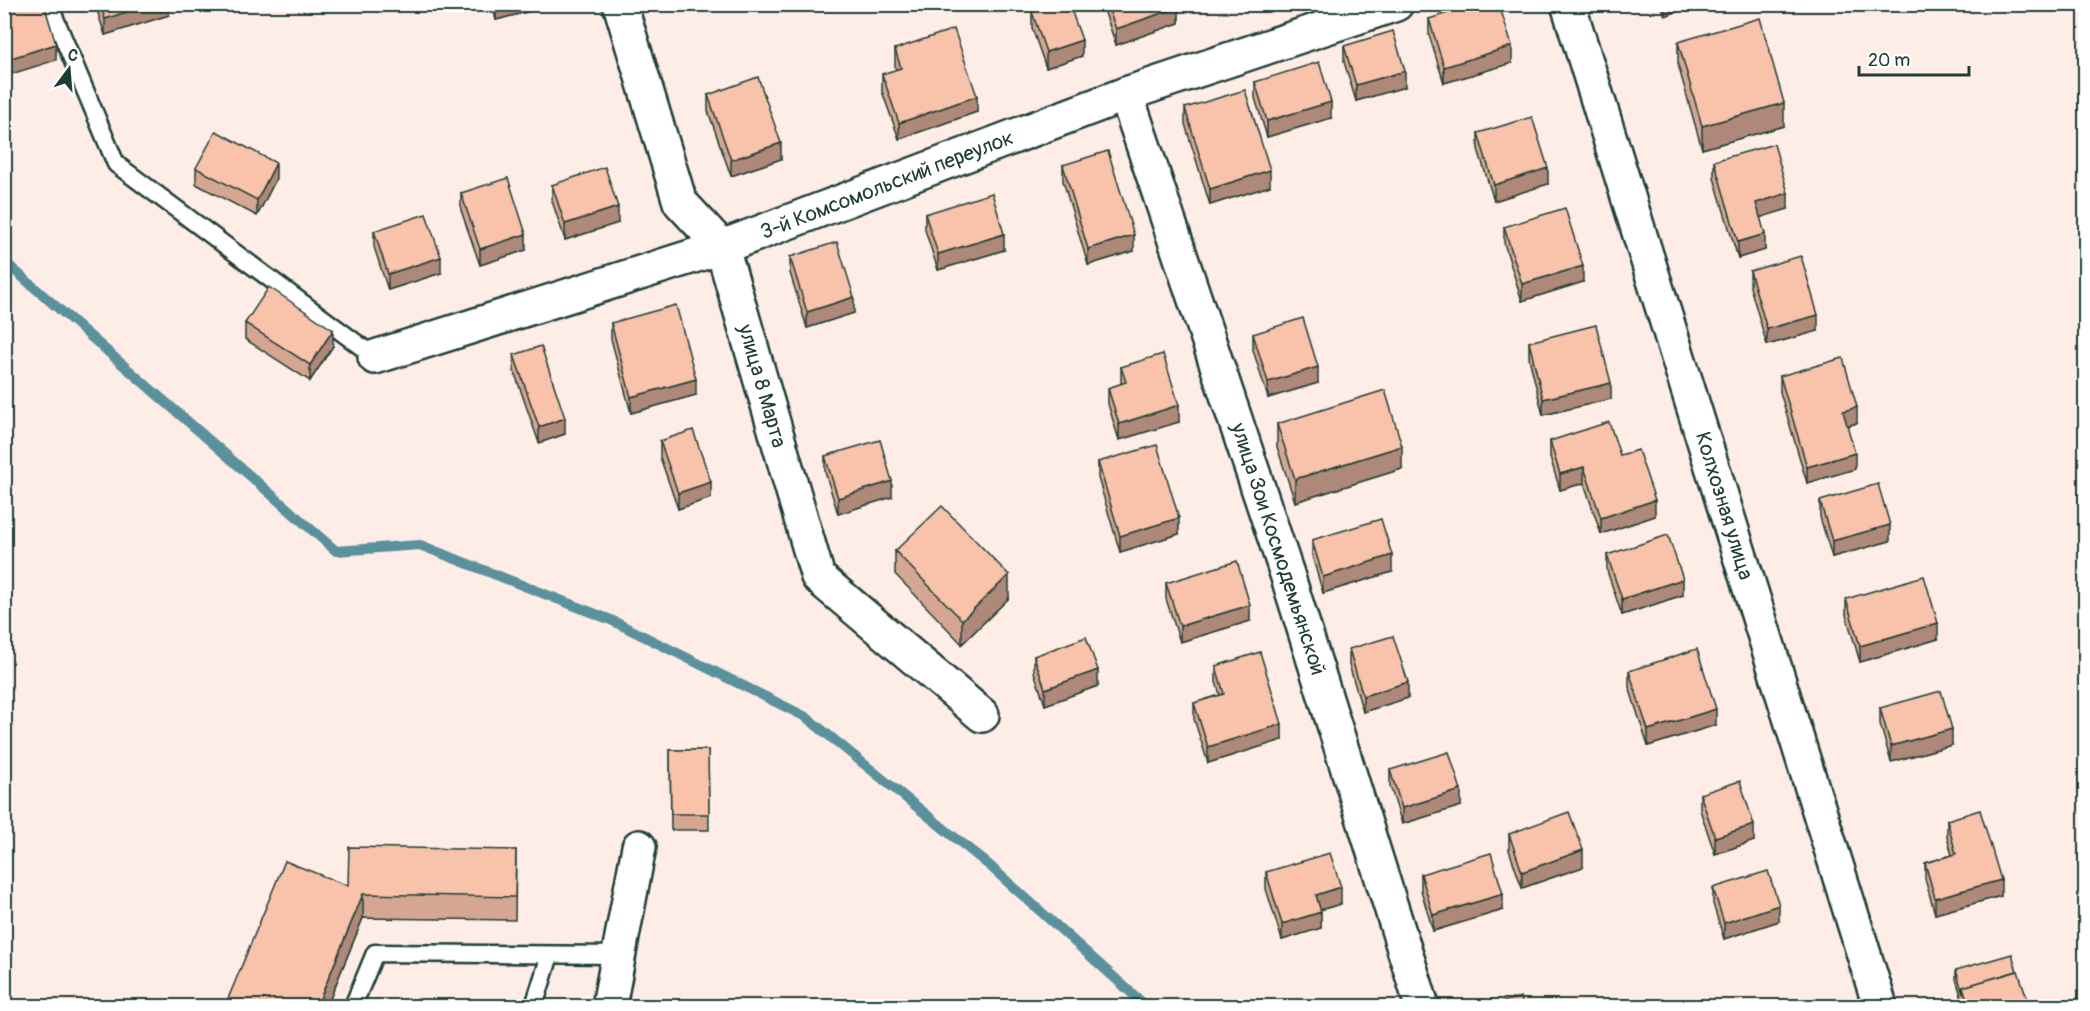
<svg xmlns="http://www.w3.org/2000/svg" width="2090" height="1011" font-family="Pangolin,sans-serif">
  <rect width="100%" height="100%" fill="#fdede6"/>
  <filter id="ink" filterUnits="userSpaceOnUse"><feTurbulence type="fractalNoise" baseFrequency=".0167" numOctaves="2"/><feDisplacementMap in="SourceGraphic" scale="12" xChannelSelector="R" yChannelSelector="G"/><feConvolveMatrix kernelMatrix="1 2 1 2 8 2 1 2 1" color-interpolation-filters="sRGB"/></filter>
  <g filter="url(#ink)">
    <g fill="none" stroke-linecap="round" stroke-linejoin="round">
      <!-- stream -->
      <path stroke="#5a919c" stroke-width="10" d="M4 261 336 551 420 545 611 620 806 717 990 866 1146 1006"/>
      <!-- lane casing -->
      <g stroke="#1f3d34" stroke-width="21">
        <g id="lane">
          <path d="M49 4 116 164 375 357"/>
          <path d="M353 1006 375 953 619 955"/>
          <path d="M534 1006 550 955"/>
        </g>
      </g>
      <!-- street casing -->
      <g stroke="#1f3d34" stroke-width="38">
        <g id="street">
          <path d="M620 4 680 202 722 247 818 577 982 715"/>
          <path d="M1568 4 1880 1006"/>
          <path d="M1126 94 1287 574 1422 1006"/>
          <path d="M375 357 722 247 1126 94 1396 4"/>
          <path d="M609 1006 639 847"/>
        </g>
      </g>
      <!-- lane -->
      <use href="#lane" stroke="#fff" stroke-width="16"/>
      <!-- street -->
      <use href="#street" stroke="#fff" stroke-width="33"/>
    </g>
    <!-- wall -->
    <g fill="#d5a793" stroke="#1f3d34" stroke-width="1.5">
      <path d="M95 4H169V15L105 35Z"/>
      <path d="M492 4H542V8L496 20Z"/>
      <path d="M1102 4H1178L1179 23 1116 45Z"/>
      <path d="M1661 4H1697L1665 16Z"/>
      <path d="M1032 12 1082 56 1046 68 1032 28Z"/>
      <path d="M1429 19 1512 63 1444 83 1429 35Z"/>
      <path d="M1678 42 1784 126 1702 149 1678 65Z"/>
      <path d="M1344 46 1405 87 1356 101 1344 62Z"/>
      <path d="M895 49 977 112 899 139 882 91V74L896 70 895 66Z"/>
      <path d="M1255 82 1331 118 1267 137 1255 98Z"/>
      <path d="M708 95 781 159 731 176 708 111Z"/>
      <path d="M1185 108 1270 186 1210 205 1185 124Z"/>
      <path d="M1478 133 1548 184 1494 201 1478 149Z"/>
      <path d="M1714 161 1788 209 1760 217 1765 250 1738 258 1714 178Z"/>
      <path d="M1063 165 1134 251 1088 265 1063 181Z"/>
      <path d="M196 168 276 179 257 216 196 184Z"/>
      <path d="M552 185 618 223 565 240 552 201Z"/>
      <path d="M461 193 526 250 480 265 461 210Z"/>
      <path d="M925 214 1004 250 938 270 925 230Z"/>
      <path d="M1504 227 1583 282 1522 301 1504 243Z"/>
      <path d="M374 231 441 273 388 290 374 247Z"/>
      <path d="M790 257 854 313 807 328 790 273Z"/>
      <path d="M1750 271 1818 331 1767 345 1750 287Z"/>
      <path d="M245 323 333 346 310 381 245 339Z"/>
      <path d="M611 323 696 395 631 413 611 339Z"/>
      <path d="M1253 334 1318 383 1268 398 1253 350Z"/>
      <path d="M1529 342 1611 399 1543 415 1529 358Z"/>
      <path d="M514 355 565 434 539 443 514 371Z"/>
      <path d="M1121 367 1179 422 1119 440 1108 404V388L1121 384Z"/>
      <path d="M1780 376 1857 423 1847 426 1855 469 1807 483 1780 392Z"/>
      <path d="M1277 424 1402 469 1295 502 1277 447Z"/>
      <path d="M660 441 711 498 678 509 660 457Z"/>
      <path d="M1550 441 1620 455 1655 516 1601 534 1584 483 1560 490 1550 457Z"/>
      <path d="M825 456 892 497 838 514 825 472Z"/>
      <path d="M1098 462 1179 534 1120 552 1098 478Z"/>
      <path d="M1820 501 1890 541 1832 557 1820 517Z"/>
      <path d="M1312 540 1392 572 1323 593 1312 556Z"/>
      <path d="M895 551 1009 598 962 644 895 574Z"/>
      <path d="M1607 555 1683 595 1622 615 1607 571Z"/>
      <path d="M1166 583 1250 621 1180 642 1166 599Z"/>
      <path d="M1846 599 1938 639 1860 662 1846 615Z"/>
      <path d="M1349 649 1408 698 1363 712 1349 665Z"/>
      <path d="M1034 656 1098 686 1045 705 1034 672Z"/>
      <path d="M1216 666 1282 740 1208 763 1194 719V703L1220 695 1216 682Z"/>
      <path d="M1629 671 1716 725 1648 746 1629 687Z"/>
      <path d="M1880 708 1952 745 1891 762 1880 724Z"/>
      <path d="M670 750H708L709 830H671Z"/>
      <path d="M1390 770 1461 806 1402 824 1390 786Z"/>
      <path d="M1700 794 1754 841 1715 854 1700 810Z"/>
      <path d="M1947 820 2001 896 1935 914 1925 879V863L1952 855 1947 836Z"/>
      <path d="M1509 834 1583 867 1522 888 1509 850Z"/>
      <path d="M516 850 515 920 363 918 327 1006H225L348 886Z"/>
      <path d="M1266 872 1341 904 1320 910 1321 928 1282 940 1266 889Z"/>
      <path d="M1421 874 1503 910 1433 931 1421 890Z"/>
      <path d="M1713 888 1779 921 1724 939 1713 904Z"/>
      <path d="M1956 970 2017 971 2029 1006H1964L1956 979Z"/>
    </g>
    <!-- shaded-wall -->
    <g fill="#ae8878" stroke="#1f3d34" stroke-width="1.5">
      <path d="M150 4H169V15L105 35V19Z"/>
      <path d="M496 4H542V8L496 20Z"/>
      <path d="M686 4H708L686 11Z"/>
      <path d="M1665 4H1697L1665 16Z"/>
      <path d="M1179 7V23L1116 45V29Z"/>
      <path d="M1082 40V56L1046 68V52Z"/>
      <path d="M56 44V60L5 76V60Z"/>
      <path d="M1512 46V63L1444 83V67Z"/>
      <path d="M1405 71V87L1356 101V85Z"/>
      <path d="M977 96V112L899 139V123Z"/>
      <path d="M1331 102V118L1267 137V121Z"/>
      <path d="M1784 103V126L1702 149V126Z"/>
      <path d="M781 143V159L731 176V160Z"/>
      <path d="M276 163V179L257 216V200Z"/>
      <path d="M1548 168V184L1494 201V185Z"/>
      <path d="M1270 170V186L1210 205V189Z"/>
      <path d="M1788 193V209L1756 219V203Z"/>
      <path d="M618 207V223L565 240V224Z"/>
      <path d="M526 234V250L480 265V249Z"/>
      <path d="M1004 234V250L938 270V254Z"/>
      <path d="M1765 234V250L1738 258V242Z"/>
      <path d="M1134 235V251L1088 265V249Z"/>
      <path d="M441 257V273L388 290V274Z"/>
      <path d="M1583 266V282L1522 301V284Z"/>
      <path d="M854 297V313L807 328V312Z"/>
      <path d="M1818 315V331L1767 345V329Z"/>
      <path d="M333 330V346L310 381V365Z"/>
      <path d="M1318 367V383L1268 398V382Z"/>
      <path d="M696 379V395L631 413V397Z"/>
      <path d="M1611 383V399L1543 415V399Z"/>
      <path d="M1179 405V422L1119 440V424Z"/>
      <path d="M1857 407V423L1843 427V411Z"/>
      <path d="M565 418V434L539 443V427Z"/>
      <path d="M1402 446V469L1295 502V479Z"/>
      <path d="M1855 453V469L1807 483V467Z"/>
      <path d="M1584 467V483L1560 490V474Z"/>
      <path d="M892 481V497L838 514V498Z"/>
      <path d="M711 482V498L678 509V493Z"/>
      <path d="M1655 500V516L1601 534V518Z"/>
      <path d="M1179 518V534L1120 552V536Z"/>
      <path d="M1890 525V541L1832 557V541Z"/>
      <path d="M1392 555V572L1323 593V577Z"/>
      <path d="M1009 575V598L962 644V620Z"/>
      <path d="M1683 579V595L1622 615V599Z"/>
      <path d="M1250 605V621L1180 642V626Z"/>
      <path d="M1938 623V639L1860 662V646Z"/>
      <path d="M1098 670V686L1045 705V689Z"/>
      <path d="M1408 682V698L1363 712V696Z"/>
      <path d="M1716 709V725L1648 746V730Z"/>
      <path d="M1282 724V740L1208 763V747Z"/>
      <path d="M1952 729V745L1891 762V746Z"/>
      <path d="M1461 790V806L1402 824V808Z"/>
      <path d="M1754 825V841L1715 854V837Z"/>
      <path d="M1583 850V867L1522 888V872Z"/>
      <path d="M2001 880V896L1935 914V898Z"/>
      <path d="M1341 887V904L1316 911V895Z"/>
      <path d="M363 894V918L327 1006H317Z"/>
      <path d="M1503 894V910L1433 931V915Z"/>
      <path d="M1779 905V921L1724 939V923Z"/>
      <path d="M1321 912V928L1282 940V924Z"/>
    </g>
    <!-- building -->
    <g fill="#f8c2ab" stroke="#1f3d34" stroke-width="1.5">
      <path d="M4 4H44L56 44 5 60Z"/>
      <path d="M100 4H150L105 19Z"/>
      <path d="M1053 4H1069L1082 40 1046 52 1032 12Z"/>
      <path d="M1107 4H1178L1179 7 1116 29Z"/>
      <path d="M1475 4H1499L1512 46 1444 67 1429 19Z"/>
      <path d="M1760 18 1784 103 1702 126 1678 42Z"/>
      <path d="M954 29 977 96 899 123 882 74 901 68 895 49Z"/>
      <path d="M1393 31 1405 71 1356 85 1344 46Z"/>
      <path d="M1319 62 1331 102 1267 121 1255 82Z"/>
      <path d="M758 77 781 143 731 160 708 95Z"/>
      <path d="M1245 90 1270 170 1210 189 1185 108Z"/>
      <path d="M1532 117 1548 168 1494 185 1478 133Z"/>
      <path d="M216 131 276 163 257 200 196 168Z"/>
      <path d="M1774 144 1788 193 1756 203 1765 234 1738 242 1714 161Z"/>
      <path d="M1108 151 1134 235 1088 249 1063 165Z"/>
      <path d="M605 167 618 207 565 224 552 185Z"/>
      <path d="M508 178 526 234 480 249 461 193Z"/>
      <path d="M992 193 1004 234 938 254 925 214Z"/>
      <path d="M1565 208 1583 266 1522 284 1504 227Z"/>
      <path d="M426 214 441 257 388 274 374 231Z"/>
      <path d="M837 242 854 297 807 312 790 257Z"/>
      <path d="M1801 256 1818 315 1767 329 1750 271Z"/>
      <path d="M269 287 333 330 310 365 245 323Z"/>
      <path d="M676 305 696 379 631 397 611 323Z"/>
      <path d="M1303 318 1318 367 1268 382 1253 334Z"/>
      <path d="M1596 325 1611 383 1543 399 1529 342Z"/>
      <path d="M541 346 565 418 539 427 514 355Z"/>
      <path d="M1163 354 1179 405 1119 424 1108 388 1126 382 1121 367Z"/>
      <path d="M1843 358 1857 407 1843 411 1855 453 1807 467 1780 376Z"/>
      <path d="M1385 390 1402 446 1295 479 1277 424Z"/>
      <path d="M1609 422 1620 455 1638 450 1655 500 1601 518 1584 467 1560 474 1550 441Z"/>
      <path d="M693 430 711 482 678 493 660 441Z"/>
      <path d="M880 440 892 481 838 498 825 456Z"/>
      <path d="M1157 445 1179 518 1120 536 1098 462Z"/>
      <path d="M1878 484 1890 525 1832 541 1820 501Z"/>
      <path d="M942 506 1009 575 962 620 895 551Z"/>
      <path d="M1381 519 1392 555 1323 577 1312 540Z"/>
      <path d="M1668 535 1683 579 1622 599 1607 555Z"/>
      <path d="M1237 561 1250 605 1180 626 1166 583Z"/>
      <path d="M1924 576 1938 623 1860 646 1846 599Z"/>
      <path d="M1393 636 1408 682 1363 696 1349 649Z"/>
      <path d="M1086 637 1098 670 1045 689 1034 656Z"/>
      <path d="M1697 649 1716 709 1648 730 1629 671Z"/>
      <path d="M1260 652 1282 724 1208 747 1194 703 1224 694 1216 666Z"/>
      <path d="M1941 691 1952 729 1891 746 1880 708Z"/>
      <path d="M670 750H708L709 814H671Z"/>
      <path d="M1449 752 1461 790 1402 808 1390 770Z"/>
      <path d="M1740 781 1754 825 1715 837 1700 794Z"/>
      <path d="M1980 810 2001 880 1935 898 1925 863 1956 854 1947 820Z"/>
      <path d="M1569 812 1583 850 1522 872 1509 834Z"/>
      <path d="M349 847 516 850 515 897 363 894 317 1006H225L285 861 348 886Z"/>
      <path d="M1330 853 1341 887 1316 895 1321 912 1282 924 1266 872Z"/>
      <path d="M1491 853 1503 894 1433 915 1421 874Z"/>
      <path d="M1768 871 1779 905 1724 923 1713 888Z"/>
      <path d="M2012 954 2017 971 1963 987V994L1956 970Z"/>
      <path d="M2018 971 2029 1004 2021 1006H1969L1963 987Z"/>
      <path d="M1521 997 1523 1006H1486Z"/>
    </g>
  </g>
  <g text-anchor="middle" dominant-baseline="central" stroke-width="5" stroke-linejoin="round" paint-order="stroke">
    <!-- street labels -->
    <g font-size="21" fill="#1f3d34" stroke="#fff">
      <text transform="translate(887 185) rotate(-21)">3-й Комсомольский переулок</text>
      <text transform="translate(762 386) rotate(74)">улица 8 Марта</text>
      <text transform="translate(1724 506) rotate(73)">Колхозная улица</text>
      <text transform="translate(1278 549) rotate(72)">улица Зои Космодемьянской</text>
    </g>
  </g>
  <!-- margin -->
  <rect width="2090" height="1011" fill="none" stroke="#fff" stroke-width="24"/>
  <rect x="12" y="12" width="2066" height="987" fill="none" stroke="#1f3d34" stroke-width="2" filter="url(#ink)"/>
  <!-- north arrow -->
  <g transform="translate(69 69) rotate(16)" stroke="#ffffff" stroke-width="4.5" paint-order="stroke">
  <path d="M0-4.5L10 22L0 15L-10 22Z" fill="#1f3d34"/>
  <text y="-9" font-size="16" font-weight="bold" text-anchor="middle" fill="#1f3d34">С</text>
  </g>
  <!-- scale -->
  <path d="M1859 66v9h110v-9" fill="none" stroke="#1f3d34" stroke-width="3"/>
  <text x="1868" y="66" font-size="18" fill="#1f3d34" stroke="#ffffff" stroke-width="4.5" paint-order="stroke">20 m</text>
</svg>
